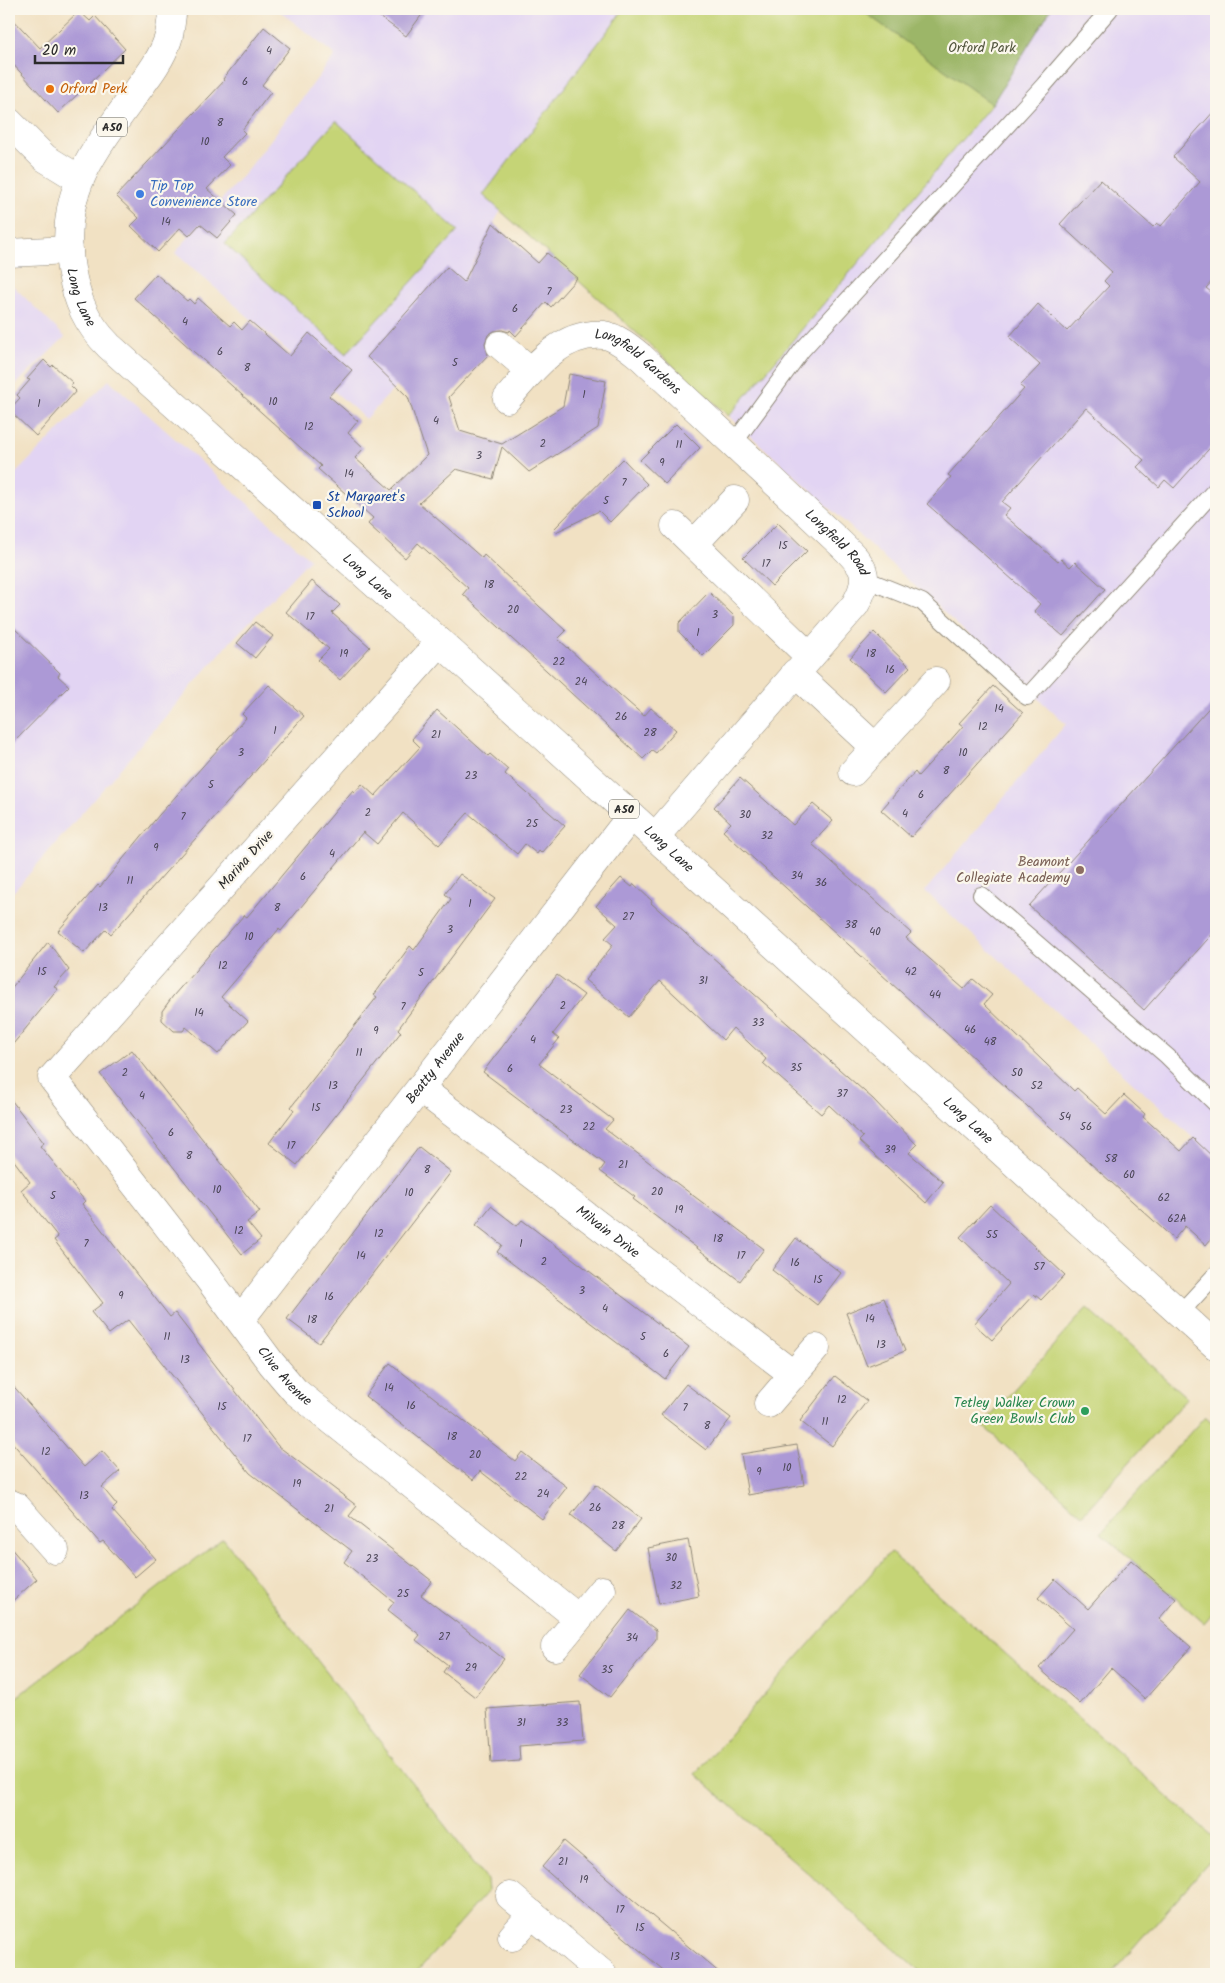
<svg xmlns="http://www.w3.org/2000/svg" width="1225" height="1983" font-family="Kalam,sans-serif">
  <rect width="100%" height="100%" fill="#fbf7ec"/>
  <filter id="ink" filterUnits="userSpaceOnUse"><feTurbulence type="fractalNoise" baseFrequency=".02" numOctaves="2"/><feDisplacementMap in="SourceGraphic" scale="10" xChannelSelector="R" yChannelSelector="G"/><feConvolveMatrix kernelMatrix="1 2 1 2 8 2 1 2 1" color-interpolation-filters="sRGB"/></filter>
  <filter id="wash" filterUnits="userSpaceOnUse"><feTurbulence type="fractalNoise" baseFrequency=".0096" numOctaves="4" result="noise"/><feDisplacementMap in="SourceGraphic" scale="20" xChannelSelector="R" yChannelSelector="G"/><feGaussianBlur stdDeviation="1.12" result="paint"/><feColorMatrix in="noise" values="0 0 0 0 0 0 0 0 0 0 0 0 0 0 0 0 0 1.4 0 .05"/><feComposite in="paint" operator="in"/></filter>
  <g filter="url(#wash)">
    <rect width="100%" height="100%" fill="#f1e1c3"/>
    <!-- built -->
    <g fill="#e2d4f3">
      <path d="M277 9H624L484 195 501 210 466 275 482 293 366 419 175 253 250 167 335 55Z"/>
      <path d="M1051 9H1216V1159L925 891 1066 724 729 416 992 104Z"/>
      <path d="M9 282 65 337 9 391Z"/>
      <path d="M109 380 310 559 231 641 9 897V480Z"/>
    </g>
    <!-- green -->
    <g fill="#c5d476" stroke="#788050">
      <path d="M624 9H1051L992 104 729 416 483 195Z"/>
      <path d="M336 121 458 231 346 354 225 244Z"/>
      <path d="M1087 1308 1187 1398 1082 1515 982 1425Z"/>
      <path d="M1205 1416 1216 1426V1609L1204 1623 1101 1533Z"/>
      <path d="M223 1538 487 1880 488 1891 415 1974H9V1703Z"/>
      <path d="M890 1552 1216 1839V1854L1111 1974H923L695 1774Z"/>
    </g>
    <!-- forest -->
    <path fill="#9cb667" stroke="#647049" d="M860 9H1051L992 104Z"/>
    <g id="blocks">
      <!-- building -->
      <g fill="#ac99d6">
        <path d="M369 9H426L406 36Z"/>
        <path d="M79 11 90 21 95 16 125 49 58 113 9 60V15L40 48Z"/>
        <path d="M264 27 290 48 262 85 271 92 242 130 245 133 222 157 230 165 207 189 237 215 217 238 200 224 189 236 180 228 158 252 131 226 139 218 116 196 225 80 223 79Z"/>
        <path d="M1216 109V277L1206 288 1216 296V441L1174 488 1165 480 1159 487 1137 467 1144 460 1086 408 1002 502 1010 508 1004 515 1058 562 1061 559 1070 567 1075 562 1105 589 1063 636 1034 611 1040 604 927 504 951 477 948 475 1024 389 1020 386 1040 365 1009 337 1038 304 1067 331 1109 286 1104 281 1112 272 1060 224 1100 180 1153 227 1157 223 1161 226 1200 182 1173 157Z"/>
        <path d="M493 223 538 263 547 253 577 278 551 307 546 302 516 336 510 330 509 332 502 330 494 331 488 335 485 343 488 355 449 397 460 431 502 444 563 406 569 374 606 381 598 428 529 472 502 447 493 479 456 469 419 503 482 558 484 555 566 631 558 639 620 695 644 716 651 708 676 730 656 753 652 750 643 759 463 594 468 588 418 543 405 558 368 524 373 518 318 469 321 466 134 298 156 274 187 301 189 299 194 304 198 298 230 326 234 322 242 330 250 321 290 356 309 333 352 370 329 396 358 421 348 433 364 448 355 458 391 490 427 455 408 397 367 357 447 267 464 282Z"/>
        <path d="M44 360 51 367 53 365 73 383 70 385 76 391 36 436 9 410 20 398 17 395 30 380 27 379Z"/>
        <path d="M676 424 700 448 665 484 640 460Z"/>
        <path d="M623 459 647 484 610 522 599 511 556 532 554 529Z"/>
        <path d="M778 523 807 551 772 586 743 558Z"/>
        <path d="M312 581 340 605 332 613 370 647 340 680 318 660 329 649 286 612Z"/>
        <path d="M709 592 734 616V625L703 656 679 632V623Z"/>
        <path d="M255 622 273 636 255 658 237 643Z"/>
        <path d="M9 623 60 673 58 676 69 686 9 747Z"/>
        <path d="M874 632 910 667 886 692 850 658Z"/>
        <path d="M269 685 304 716 111 934 106 929 84 953 58 931 98 885 100 887 159 815 246 718 242 714Z"/>
        <path d="M993 686 1023 713 911 837 881 810 915 772 918 776 941 751 963 726 959 723Z"/>
        <path d="M1216 700V930L1144 1010 1029 906Z"/>
        <path d="M437 710 488 756 490 754 508 770 505 774 565 826 541 853 539 851 537 854 525 844 517 854 468 813 439 845 403 813 377 844 363 832 281 931 279 929 221 997 248 1021 218 1054 186 1027 183 1031H174L162 1020V1011L173 996 244 915 247 917 353 790 355 792 362 784 375 796 420 747 412 739Z"/>
        <path d="M740 778 793 825 813 804 833 821 812 844 911 933 906 938 964 989 973 979 992 995 984 1004 1074 1091 1077 1088 1106 1114 1124 1095 1145 1114 1143 1117 1181 1151 1193 1138 1216 1160V1233L1206 1245 1185 1226 1174 1239 723 831 731 823 714 807Z"/>
        <path d="M460 874 495 899 398 1029 401 1032 297 1165 269 1143 294 1110 291 1107 377 997 374 995 410 946 414 950 451 899 445 894Z"/>
        <path d="M621 878 632 887 634 884 652 901 651 903 873 1099 917 1145 909 1153 943 1182 926 1203 859 1141 863 1137 829 1105 821 1114 763 1063 766 1059 733 1028 723 1040 660 981 629 1017 585 980 613 945 605 938 617 925 596 906Z"/>
        <path d="M48 942 69 970 54 987 58 989 9 1049V991Z"/>
        <path d="M557 975 584 995 553 1034 559 1039 539 1064 613 1120 605 1129 764 1249 740 1281 633 1199 635 1197 600 1171 605 1164 483 1072Z"/>
        <path d="M132 1050 260 1212 247 1222 261 1239 242 1254 100 1074Z"/>
        <path d="M9 1097 44 1143 40 1146 85 1201 82 1204 123 1257 170 1317 175 1313 278 1446 357 1506 349 1516 432 1581 421 1595 504 1659 475 1697 443 1672 448 1665 416 1640 420 1635 388 1610 394 1602 344 1562 352 1551 250 1473 128 1320 109 1334 91 1312 103 1303 54 1240 58 1237 21 1190 30 1182 9 1154Z"/>
        <path d="M419 1147 451 1172 319 1343 287 1319Z"/>
        <path d="M990 1205 1065 1275 1041 1300 1034 1294 992 1340 974 1324 1009 1284 960 1237Z"/>
        <path d="M491 1206 517 1226 522 1220 689 1347 665 1379 497 1252 502 1245 476 1225Z"/>
        <path d="M796 1238 841 1273 817 1305 772 1270Z"/>
        <path d="M884 1298 905 1351 867 1366 846 1313Z"/>
        <path d="M390 1363 515 1461 522 1452 567 1487 542 1519 480 1471 473 1480 365 1396Z"/>
        <path d="M835 1376 867 1401 832 1446 800 1421Z"/>
        <path d="M9 1381 84 1467 102 1451 120 1471 102 1487 117 1505 112 1510 156 1559 135 1577 103 1541 100 1543 9 1439Z"/>
        <path d="M686 1384 731 1418 706 1450 661 1415Z"/>
        <path d="M797 1445 804 1485 748 1495 741 1454Z"/>
        <path d="M596 1484 641 1519 616 1551 571 1515Z"/>
        <path d="M688 1540 699 1596 659 1604 648 1548Z"/>
        <path d="M9 1546 37 1579 9 1604Z"/>
        <path d="M1131 1560 1176 1599 1159 1619 1191 1647 1145 1699 1111 1668 1080 1704 1039 1668 1073 1629 1038 1598 1055 1579 1088 1609Z"/>
        <path d="M630 1610 656 1630V1639L610 1697 580 1674Z"/>
        <path d="M580 1702 583 1741 519 1746 520 1761 491 1763 487 1709Z"/>
        <path d="M564 1841 620 1889 721 1974H668L582 1902 542 1867Z"/>
      </g>
    </g>
  </g>
  <g filter="url(#ink)">
    <use href="#blocks" fill-opacity="0" stroke="#8e8677" stroke-width="1"/>
    <g fill="none" stroke-linecap="round" stroke-linejoin="round">
      <!-- service casing -->
      <g stroke="#8e8677" stroke-width="18">
        <g id="service">
          <path d="M734 443 802 350 1044 85 1110 9"/>
          <path d="M865 579 922 602 1027 697 1216 489"/>
          <path d="M981 895 1167 1056 1216 1104"/>
          <path d="M1180 1313 1216 1274"/>
        </g>
      </g>
      <!-- minor casing -->
      <g stroke="#8e8677" stroke-width="29">
        <g id="minor">
          <path d="M9 122 45 158 79 179"/>
          <path d="M9 253 69 250"/>
          <path d="M500 345 531 371"/>
          <path id="s1" d="M507 399C532 370 560 331 604 335 617 337 631 349 641 357L841 544C864 566 872 575 855 605L655 837"/>
          <path d="M675 526 809 656"/>
          <path d="M694 544 735 500"/>
          <path id="s2" d="M440 642 52 1078 208 1278 272 1364 295 1391 578 1618"/>
          <path d="M795 673 875 747"/>
          <path d="M853 772 936 681"/>
          <path id="s3" d="M421 1089 794 1375"/>
          <path id="s4" d="M240 1320 631 816"/>
          <path d="M768 1404 816 1348"/>
          <path d="M9 1503 16 1506 55 1550"/>
          <path d="M555 1647 602 1590"/>
          <path d="M510 1896 603 1974"/>
          <path d="M512 1937 532 1914"/>
        </g>
      </g>
      <!-- primary casing -->
      <g stroke="#8e8677" stroke-width="29">
        <g id="primary">
          <path id="s5" d="M173 9C171 18 171 29 168 39 162 58 149 75 137 91 95 151 57 191 71 269 77 301 86 323 109 346L440 642 1216 1346"/>
        </g>
      </g>
      <!-- service -->
      <use href="#service" stroke="#fff" stroke-width="16"/>
      <!-- minor -->
      <use href="#minor" stroke="#fff" stroke-width="28"/>
      <!-- primary -->
      <use href="#primary" stroke="#fff" stroke-width="28"/>
    </g>
  </g>
  <!-- markers -->
  <circle fill="#e8710a" stroke="#fbf7ec" stroke-width="2" cx="50" cy="89" r="5"/>
  <circle fill="#3f7fe0" stroke="#fbf7ec" stroke-width="2" cx="140" cy="194" r="5"/>
  <rect fill="#1a4fb4" stroke="#fbf7ec" stroke-width="2" x="312" y="500" width="10" height="10" rx="2.5"/>
  <circle fill="#8d6e63" stroke="#fbf7ec" stroke-width="2" cx="1080" cy="870" r="5"/>
  <circle fill="#2e9e5b" stroke="#fbf7ec" stroke-width="2" cx="1085" cy="1411" r="5"/>
  <g text-anchor="middle" dominant-baseline="central" stroke-width="4.5" stroke-linejoin="round" paint-order="stroke">
    <!-- number labels -->
    <g font-size="11" fill="#4b4656">
      <text x="269" y="51">4</text>
      <text x="245" y="82">6</text>
      <text x="220" y="123">8</text>
      <text x="205" y="142">10</text>
      <text x="166" y="222">14</text>
      <text x="549" y="292">7</text>
      <text x="515" y="309">6</text>
      <text x="185" y="322">4</text>
      <text x="220" y="352">6</text>
      <text x="455" y="363">5</text>
      <text x="247" y="368">8</text>
      <text x="584" y="395">1</text>
      <text x="273" y="402">10</text>
      <text x="39" y="404">1</text>
      <text x="436" y="421">4</text>
      <text x="309" y="427">12</text>
      <text x="543" y="444">2</text>
      <text x="679" y="445">11</text>
      <text x="479" y="456">3</text>
      <text x="662" y="463">9</text>
      <text x="349" y="474">14</text>
      <text x="624" y="483">7</text>
      <text x="606" y="501">5</text>
      <text x="783" y="546">15</text>
      <text x="766" y="564">17</text>
      <text x="489" y="585">18</text>
      <text x="513" y="610">20</text>
      <text x="715" y="615">3</text>
      <text x="310" y="617">17</text>
      <text x="698" y="633">1</text>
      <text x="344" y="654">19</text>
      <text x="871" y="654">18</text>
      <text x="559" y="662">22</text>
      <text x="890" y="670">16</text>
      <text x="581" y="682">24</text>
      <text x="999" y="709">14</text>
      <text x="621" y="717">26</text>
      <text x="983" y="727">12</text>
      <text x="275" y="731">1</text>
      <text x="650" y="733">28</text>
      <text x="436" y="735">21</text>
      <text x="241" y="753">3</text>
      <text x="963" y="753">10</text>
      <text x="946" y="771">8</text>
      <text x="471" y="776">23</text>
      <text x="211" y="785">5</text>
      <text x="921" y="795">6</text>
      <text x="368" y="813">2</text>
      <text x="905" y="814">4</text>
      <text x="745" y="815">30</text>
      <text x="183" y="817">7</text>
      <text x="532" y="824">25</text>
      <text x="767" y="836">32</text>
      <text x="156" y="848">9</text>
      <text x="332" y="854">4</text>
      <text x="797" y="876">34</text>
      <text x="303" y="877">6</text>
      <text x="130" y="881">11</text>
      <text x="821" y="883">36</text>
      <text x="470" y="904">1</text>
      <text x="103" y="908">13</text>
      <text x="277" y="908">8</text>
      <text x="628" y="917">27</text>
      <text x="851" y="925">38</text>
      <text x="450" y="930">3</text>
      <text x="875" y="932">40</text>
      <text x="249" y="937">10</text>
      <text x="223" y="966">12</text>
      <text x="42" y="972">15</text>
      <text x="911" y="972">42</text>
      <text x="421" y="973">5</text>
      <text x="703" y="981">31</text>
      <text x="935" y="995">44</text>
      <text x="563" y="1006">2</text>
      <text x="403" y="1007">7</text>
      <text x="199" y="1013">14</text>
      <text x="758" y="1023">33</text>
      <text x="970" y="1030">46</text>
      <text x="376" y="1031">9</text>
      <text x="533" y="1040">4</text>
      <text x="990" y="1042">48</text>
      <text x="359" y="1053">11</text>
      <text x="796" y="1068">35</text>
      <text x="510" y="1069">6</text>
      <text x="125" y="1073">2</text>
      <text x="1017" y="1073">50</text>
      <text x="333" y="1086">13</text>
      <text x="1037" y="1086">52</text>
      <text x="842" y="1094">37</text>
      <text x="142" y="1096">4</text>
      <text x="316" y="1108">15</text>
      <text x="566" y="1110">23</text>
      <text x="1065" y="1117">54</text>
      <text x="589" y="1127">22</text>
      <text x="1086" y="1127">56</text>
      <text x="171" y="1133">6</text>
      <text x="291" y="1146">17</text>
      <text x="890" y="1150">39</text>
      <text x="189" y="1156">8</text>
      <text x="1111" y="1159">58</text>
      <text x="623" y="1165">21</text>
      <text x="427" y="1170">8</text>
      <text x="1129" y="1175">60</text>
      <text x="217" y="1190">10</text>
      <text x="657" y="1192">20</text>
      <text x="409" y="1193">10</text>
      <text x="53" y="1196">5</text>
      <text x="1164" y="1198">62</text>
      <text x="679" y="1210">19</text>
      <text x="1177" y="1219">62A</text>
      <text x="239" y="1231">12</text>
      <text x="379" y="1234">12</text>
      <text x="992" y="1235">55</text>
      <text x="718" y="1239">18</text>
      <text x="86" y="1244">7</text>
      <text x="521" y="1244">1</text>
      <text x="361" y="1256">14</text>
      <text x="741" y="1256">17</text>
      <text x="544" y="1262">2</text>
      <text x="795" y="1263">16</text>
      <text x="1039" y="1267">57</text>
      <text x="818" y="1280">15</text>
      <text x="582" y="1291">3</text>
      <text x="121" y="1296">9</text>
      <text x="329" y="1297">16</text>
      <text x="605" y="1309">4</text>
      <text x="870" y="1319">14</text>
      <text x="312" y="1320">18</text>
      <text x="167" y="1337">11</text>
      <text x="643" y="1337">5</text>
      <text x="881" y="1345">13</text>
      <text x="666" y="1354">6</text>
      <text x="185" y="1360">13</text>
      <text x="389" y="1388">14</text>
      <text x="842" y="1400">12</text>
      <text x="411" y="1406">16</text>
      <text x="222" y="1407">15</text>
      <text x="685" y="1408">7</text>
      <text x="825" y="1422">11</text>
      <text x="707" y="1426">8</text>
      <text x="452" y="1437">18</text>
      <text x="247" y="1439">17</text>
      <text x="46" y="1452">12</text>
      <text x="475" y="1455">20</text>
      <text x="787" y="1468">10</text>
      <text x="759" y="1472">9</text>
      <text x="521" y="1477">22</text>
      <text x="297" y="1484">19</text>
      <text x="543" y="1494">24</text>
      <text x="84" y="1496">13</text>
      <text x="595" y="1508">26</text>
      <text x="329" y="1509">21</text>
      <text x="618" y="1526">28</text>
      <text x="671" y="1558">30</text>
      <text x="372" y="1559">23</text>
      <text x="676" y="1586">32</text>
      <text x="403" y="1594">25</text>
      <text x="444" y="1637">27</text>
      <text x="632" y="1638">34</text>
      <text x="471" y="1668">29</text>
      <text x="607" y="1670">35</text>
      <text x="521" y="1723">31</text>
      <text x="562" y="1723">33</text>
      <text x="563" y="1862">21</text>
      <text x="584" y="1880">19</text>
      <text x="620" y="1910">17</text>
      <text x="640" y="1928">15</text>
      <text x="675" y="1957">13</text>
    </g>
    <!-- shield labels -->
    <g fill="#fbf7ec" stroke="#696865" stroke-width="1">
      <rect x="97" y="117.5" width="30" height="19" rx="4"/>
      <rect x="609" y="799.5" width="30" height="19" rx="4"/>
    </g>
    <g font-size="12" font-weight="bold" fill="#2b2b2b">
      <text x="112" y="127">A50</text>
      <text x="624" y="809">A50</text>
    </g>
    <!-- park labels -->
    <g font-size="14" fill="#52553e" stroke="#fbf7ec">
      <text x="982" y="48">Orford Park</text>
    </g>
    <!-- food labels -->
    <g font-size="14" fill="#c56008" stroke="#fbf7ec" text-anchor="start">
      <text x="60" y="89">Orford Perk</text>
    </g>
    <!-- shop labels -->
    <g font-size="14" fill="#366cbe" stroke="#fbf7ec" text-anchor="start">
      <text x="150" y="186">Tip Top<tspan x="150" dy="16">Convenience Store</tspan></text>
    </g>
    <!-- street labels -->
    <g font-size="14" fill="#2b2b2b" stroke="#fbf7ec">
      <text stroke="none"><textPath href="#s5" startOffset="318">Long Lane</textPath></text>
      <text stroke="none"><textPath href="#s1" startOffset="164">Longfield Gardens</textPath></text>
      <text stroke="none"><textPath href="#s1" startOffset="435">Longfield Road</textPath></text>
      <text stroke="none"><textPath href="#s5" startOffset="722">Long Lane</textPath></text>
      <text stroke="none"><textPath href="#s5" startOffset="1128">Long Lane</textPath></text>
      <text transform="translate(246 860) rotate(-48)">Marina Drive</text>
      <text stroke="none"><textPath href="#s4" startOffset="319">Beatty Avenue</textPath></text>
      <text stroke="none"><textPath href="#s5" startOffset="1532">Long Lane</textPath></text>
      <text stroke="none"><textPath href="#s3" startOffset="235">Milvain Drive</textPath></text>
      <text stroke="none"><textPath href="#s2" startOffset="962">Clive Avenue</textPath></text>
    </g>
    <!-- transit labels -->
    <g font-size="14" fill="#164399" stroke="#fbf7ec" text-anchor="start">
      <text x="327" y="497">St Margaret's<tspan x="327" dy="16">School</tspan></text>
    </g>
    <!-- education labels -->
    <g font-size="14" fill="#785e54" stroke="#fbf7ec" text-anchor="end">
      <text x="1070" y="862">Beamont<tspan x="1070" dy="16">Collegiate Academy</tspan></text>
    </g>
    <!-- leisure labels -->
    <g font-size="14" fill="#27864d" stroke="#fbf7ec" text-anchor="end">
      <text x="1075" y="1403">Tetley Walker Crown<tspan x="1075" dy="16">Green Bowls Club</tspan></text>
    </g>
  </g>
  <!-- margin -->
  <rect width="1225" height="1983" fill="none" stroke="#fbf7ec" stroke-width="30"/>
  <!-- scale -->
  <path d="M35 55v8h88v-8" fill="none" stroke="#2b2b2b" stroke-width="2.5"/>
  <text x="42" y="55" font-size="15" fill="#2b2b2b" stroke="#fbf7ec" stroke-width="4" paint-order="stroke">20 m</text>
</svg>
